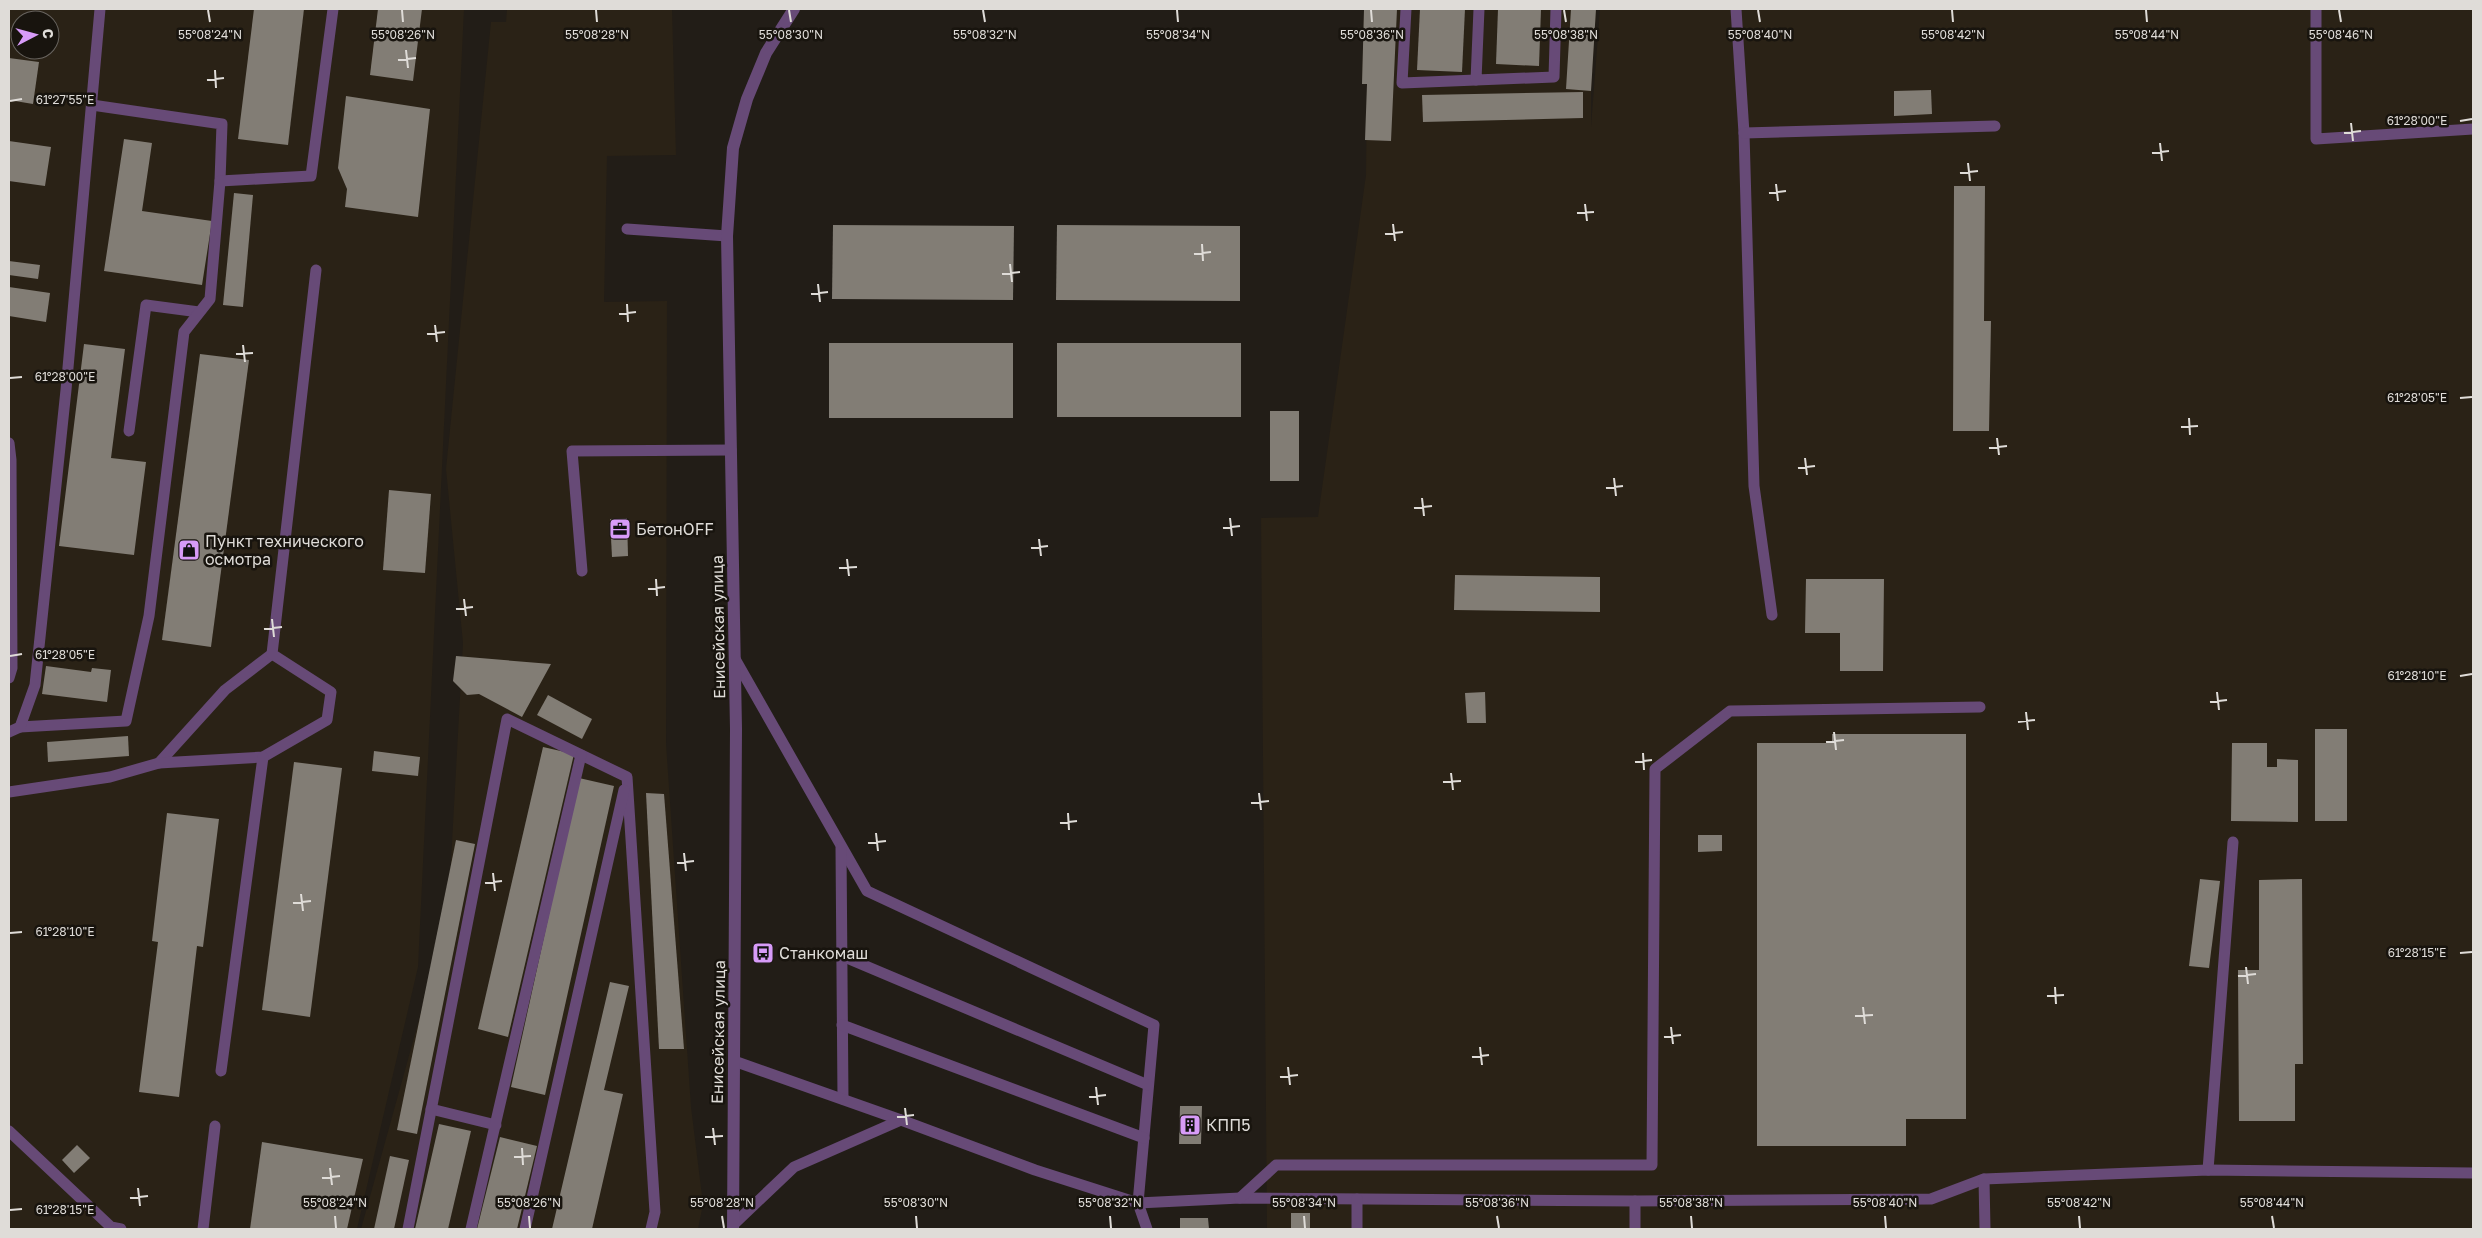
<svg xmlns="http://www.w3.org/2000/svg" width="2482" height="1238" font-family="'Golos Text',sans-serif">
  <rect width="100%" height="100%" fill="#221d17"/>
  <!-- built -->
  <g fill="#2a2216" fill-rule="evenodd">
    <path d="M9 9H464L418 967 357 1229H9ZM20 20H50V50H20Z"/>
    <path d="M507 9H672L676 155 607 156 604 302 667 301 666 744 691 1107 703 1204 698 1229H361L448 915 463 643 446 469 491 22H506Z"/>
    <path d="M1364 9H1596L1591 91V127L1600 9H2473V1229H1267L1261 518 1318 517 1366 175 1367 84H1362Z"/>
  </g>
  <!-- building -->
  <g fill="#827d75">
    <path d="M254 9H304L288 145 238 139Z"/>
    <path d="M378 9H422L413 81 370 75Z"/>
    <path d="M1364 9H1397L1391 141 1365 140 1367 84H1362Z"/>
    <path d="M1420 9H1465L1462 72 1417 70Z"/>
    <path d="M1498 9H1541L1539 66 1496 64Z"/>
    <path d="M1571 9H1596L1591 91 1566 89Z"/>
    <path d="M9 58 39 62 33 104 9 100Z"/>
    <path d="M1931 90 1932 114 1894 116V91Z"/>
    <path d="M1583 92V118L1423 122 1422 95Z"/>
    <path d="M346 96 430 109 418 217 345 207 347 189 338 168Z"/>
    <path d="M124 139 152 143 142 211 212 221 202 285 104 271Z"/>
    <path d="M9 141 51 147 45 186 9 181Z"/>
    <path d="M1954 186H1985L1984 321H1991L1989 431H1953Z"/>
    <path d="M234 193 253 195 243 307 223 305Z"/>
    <path d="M833 225 1014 226 1013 300 832 299Z"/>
    <path d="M1057 225 1240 226V301L1056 300Z"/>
    <path d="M9 261 40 265 38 279 9 275Z"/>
    <path d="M9 287 50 293 46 322 9 316Z"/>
    <rect x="829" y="343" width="184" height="75"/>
    <rect x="1057" y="343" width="184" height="74"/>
    <path d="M84 344 125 349 111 458 146 462 134 555 59 546Z"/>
    <path d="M200 354 249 360 211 647 162 640Z"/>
    <rect x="1270" y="411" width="29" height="70"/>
    <path d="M389 490 431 494 425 573 383 570Z"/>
    <path d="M627 518 628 556 612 557 610 519Z"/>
    <path d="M1455 575 1600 577V612L1454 610Z"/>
    <path d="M1806 579H1884L1883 671H1840V633H1805Z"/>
    <path d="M456 656 551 664 522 717 479 694 467 695 453 681Z"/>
    <path d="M46 666 91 672 92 668 111 670 107 702 42 694Z"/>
    <path d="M1485 692 1486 723H1467L1465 693Z"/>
    <path d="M548 695 592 719 582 739 537 715Z"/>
    <rect x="2315" y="729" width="32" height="92"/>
    <path d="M1832 734H1966V1119H1906V1146H1757V743H1832Z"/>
    <path d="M128 736 129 756 48 762 47 742Z"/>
    <path d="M2232 743H2267V767H2277V759L2298 760V822L2231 821Z"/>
    <path d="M543 747 574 754 508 1037 478 1029Z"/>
    <path d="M374 751 420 757 418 776 372 771Z"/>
    <path d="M294 762 342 768 310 1017 262 1010Z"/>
    <path d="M579 778 614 786 545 1095 511 1087Z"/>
    <path d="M646 793 664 794 684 1049H659Z"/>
    <path d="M167 813 219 819 203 947 197 946 179 1097 139 1092 158 942 152 941Z"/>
    <path d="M1698 835H1722V851L1698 852Z"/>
    <path d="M456 840 475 844 417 1134 397 1130Z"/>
    <path d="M2200 879 2220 881 2209 968 2189 966Z"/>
    <path d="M2302 879 2303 1064H2295V1121H2239L2238 970H2259V880Z"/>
    <path d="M610 982 629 986 604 1090 623 1094 592 1229H552Z"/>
    <path d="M1180 1106H1202L1201 1144H1179Z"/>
    <path d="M439 1124 471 1131 448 1229H415Z"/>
    <path d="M500 1137 537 1146 517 1229H477Z"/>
    <path d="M262 1142 363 1159 347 1229H250Z"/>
    <path d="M77 1145 90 1158 74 1173 62 1160Z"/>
    <path d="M390 1156 409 1160 394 1229H374Z"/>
    <rect x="1291" y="1213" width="19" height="16"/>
    <path d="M1180 1218H1208L1209 1229H1180Z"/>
  </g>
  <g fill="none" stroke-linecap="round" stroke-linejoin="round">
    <!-- service -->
    <g stroke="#674a77" stroke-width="11">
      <path d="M1406 9 1402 83 1476 80"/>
      <path d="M1479 9 1476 80 1554 77 1556 9"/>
      <path d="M1736 9 1744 133 1754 486 1772 615"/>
      <path d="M2316 9V139L2473 129"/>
      <path d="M92 105 222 124 220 181"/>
      <path d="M1744 133 1995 126"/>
      <path d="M627 229 727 236"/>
      <path d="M129 431 146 305 199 312"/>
      <path d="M9 443 11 460 12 668 9 678"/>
      <path d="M582 571 572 451 731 450"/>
      <path d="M735 659 867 891 1154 1025 1138 1203 1147 1229"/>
      <path d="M20 727 126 721 149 616 184 332 210 299 220 181 311 176 333 9"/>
      <path d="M9 732 20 727 35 685 66 390 100 9"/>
      <path d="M159 763 225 690 272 654"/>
      <path d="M9 792 110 777 159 763 263 757 327 720 331 692 272 654 316 270"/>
      <path d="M841 848 843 1099"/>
      <path d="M842 956 1148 1085"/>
      <path d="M842 1025 1144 1138"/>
      <path d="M734 1061 901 1120 1035 1170 1138 1203 1240 1198 1635 1201 1931 1199 1984 1179 2208 1170 2473 1173"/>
      <path d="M221 1071 263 757"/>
      <path d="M431 1109 496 1125"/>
      <path d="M9 1131 111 1227 121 1229"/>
      <path d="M2208 1170 2233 842"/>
      <path d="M1984 1179 1985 1229"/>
      <path d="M1240 1198 1276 1165H1652L1655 769 1730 711 1980 707"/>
      <path d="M1635 1201V1229"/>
      <path d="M733 1225 794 1167 901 1120"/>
      <path d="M203 1229 215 1126"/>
      <path d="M408 1229 507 719 627 777 655 1212 651 1229"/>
      <path d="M471 1229 581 755"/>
      <path d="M525 1229 624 790"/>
      <path d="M1357 1229V1199"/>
    </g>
    <!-- tertiary -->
    <path stroke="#674a77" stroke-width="12" d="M733 1229 736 729 727 236 733 148 747 99 766 53 794 9"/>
  </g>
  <!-- ticks -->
  <path fill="none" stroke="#dfdcd8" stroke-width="2" d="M208 10 210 22M402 10 403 22M596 10 597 22M789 10 791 22M983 10 985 22M1177 10 1178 22M1371 10 1372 22M1564 10 1566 22M1758 10 1760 22M1952 10 1953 22M2146 10 2147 22M2339 10 2341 22M406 50 408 68M398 60 416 58M215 70 216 88M207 80 224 78M10 101 22 99M2460 121 2472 119M2351 123 2353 141M2344 133 2361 131M2160 143 2162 161M2152 153 2169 151M1968 163 1970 181M1960 173 1978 171M1776 184 1778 201M1769 193 1786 191M1585 204 1587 221M1577 213 1594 212M1393 224 1395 241M1385 234 1403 232M1202 244 1203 261M1194 254 1211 252M1010 264 1012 282M1002 274 1020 272M818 284 820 302M811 294 828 292M627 304 628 322M619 314 636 312M435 325 437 342M427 334 445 332M243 345 245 362M236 354 253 353M10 378 22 377M2460 398 2472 397M2189 418 2190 435M2181 427 2198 426M1997 438 1999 455M1989 448 2007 446M1805 458 1807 475M1798 468 1815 466M1614 478 1616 496M1606 488 1623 486M1422 498 1424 516M1414 508 1432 506M1230 518 1232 536M1223 528 1240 526M1039 539 1041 556M1031 548 1048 546M847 559 849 576M839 568 857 567M656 579 657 596M648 589 665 587M464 599 466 616M456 609 473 607M272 619 274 637M264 629 282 627M10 656 22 654M2460 676 2472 674M2217 692 2219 710M2210 702 2227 700M2026 712 2028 730M2018 722 2035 720M1834 732 1836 750M1826 742 1844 740M1643 753 1644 770M1635 762 1652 760M1451 773 1453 790M1443 782 1461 781M1259 793 1261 810M1251 803 1269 801M1068 813 1069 830M1060 823 1077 821M876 833 878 851M868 843 886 841M684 853 686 871M677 863 694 861M493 873 495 891M485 883 502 881M301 894 303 911M293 903 311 901M10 933 22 932M2460 953 2472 952M2246 967 2248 984M2238 976 2256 974M2055 987 2056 1004M2047 996 2064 995M1863 1007 1865 1024M1855 1016 1873 1015M1671 1027 1673 1044M1664 1037 1681 1035M1480 1047 1482 1065M1472 1057 1489 1055M1288 1067 1290 1085M1280 1077 1298 1075M1096 1087 1098 1105M1089 1097 1106 1095M905 1108 907 1125M897 1117 914 1115M713 1128 715 1145M705 1137 723 1136M522 1148 523 1165M514 1157 531 1156M330 1168 332 1185M322 1178 340 1176M138 1188 140 1206M130 1198 148 1196M10 1210 22 1209M335 1216 336 1228M529 1216 530 1228M722 1216 724 1228M916 1216 917 1228M1110 1216 1111 1228M1304 1216 1305 1228M1497 1216 1499 1228M1691 1216 1692 1228M1885 1216 1886 1228M2079 1216 2080 1228M2272 1216 2274 1228"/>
  <!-- icons -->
  <defs>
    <g id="office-square" transform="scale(1.125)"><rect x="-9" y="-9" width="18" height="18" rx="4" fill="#d79bf8" stroke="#18140e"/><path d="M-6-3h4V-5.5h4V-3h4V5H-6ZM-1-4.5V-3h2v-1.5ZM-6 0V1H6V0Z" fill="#111"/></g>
    <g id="shop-square" transform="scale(1.125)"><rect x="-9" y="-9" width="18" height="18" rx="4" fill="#d79bf8" stroke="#18140e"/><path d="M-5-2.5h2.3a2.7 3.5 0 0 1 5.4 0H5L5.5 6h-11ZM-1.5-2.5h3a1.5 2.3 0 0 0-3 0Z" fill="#111"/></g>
    <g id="bus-square" transform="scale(1.125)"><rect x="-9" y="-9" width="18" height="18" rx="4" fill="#d79bf8" stroke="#18140e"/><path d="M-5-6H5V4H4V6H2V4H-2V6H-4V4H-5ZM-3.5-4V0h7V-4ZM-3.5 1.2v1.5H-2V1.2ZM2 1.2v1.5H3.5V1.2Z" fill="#111"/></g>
    <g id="building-square" transform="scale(1.125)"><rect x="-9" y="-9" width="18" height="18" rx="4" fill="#d79bf8" stroke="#18140e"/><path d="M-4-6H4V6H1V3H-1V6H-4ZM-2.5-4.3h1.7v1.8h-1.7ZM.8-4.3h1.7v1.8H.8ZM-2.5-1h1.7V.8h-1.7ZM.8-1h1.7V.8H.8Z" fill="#111"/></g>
  </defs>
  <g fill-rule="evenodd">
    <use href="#office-square" x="620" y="529"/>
    <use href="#shop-square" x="189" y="550"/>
    <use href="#bus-square" x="763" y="953"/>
    <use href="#building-square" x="1190" y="1125"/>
  </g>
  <g text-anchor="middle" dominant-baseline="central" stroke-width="5" stroke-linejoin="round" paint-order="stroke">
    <!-- poi labels -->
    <g font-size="16" fill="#dfdcd8" stroke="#18140e" text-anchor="start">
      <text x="636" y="529">БетонOFF</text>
      <text x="205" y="541">Пункт технического<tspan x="205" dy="18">осмотра</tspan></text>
      <text x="779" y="953">Станкомаш</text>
      <text x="1206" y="1125">КПП5</text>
    </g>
    <!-- street labels -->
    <g font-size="16" fill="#dfdcd8" stroke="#18140e">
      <text transform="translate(718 627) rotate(-91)">Енисейская улица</text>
      <text transform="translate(718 1032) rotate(-89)">Енисейская улица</text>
    </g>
  </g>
  <g font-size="12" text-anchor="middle" fill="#dfdcd8" stroke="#18140e" stroke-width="5" stroke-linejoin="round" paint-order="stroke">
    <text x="210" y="39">55°08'24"N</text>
    <text x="403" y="39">55°08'26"N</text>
    <text x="597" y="39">55°08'28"N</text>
    <text x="791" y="39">55°08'30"N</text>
    <text x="985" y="39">55°08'32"N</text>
    <text x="1178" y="39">55°08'34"N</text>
    <text x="1372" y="39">55°08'36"N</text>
    <text x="1566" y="39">55°08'38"N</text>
    <text x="1760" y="39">55°08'40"N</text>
    <text x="1953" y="39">55°08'42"N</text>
    <text x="2147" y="39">55°08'44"N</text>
    <text x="2341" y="39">55°08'46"N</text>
    <text x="65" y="104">61°27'55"E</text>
    <text x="2417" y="125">61°28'00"E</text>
    <text x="65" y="381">61°28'00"E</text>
    <text x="2417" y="402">61°28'05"E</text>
    <text x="65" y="659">61°28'05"E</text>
    <text x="2417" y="680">61°28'10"E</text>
    <text x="65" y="936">61°28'10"E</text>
    <text x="2417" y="957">61°28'15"E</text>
    <text x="335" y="1207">55°08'24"N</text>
    <text x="529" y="1207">55°08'26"N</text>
    <text x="722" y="1207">55°08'28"N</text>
    <text x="916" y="1207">55°08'30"N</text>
    <text x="1110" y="1207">55°08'32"N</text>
    <text x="1304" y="1207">55°08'34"N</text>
    <text x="1497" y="1207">55°08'36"N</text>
    <text x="1691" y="1207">55°08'38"N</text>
    <text x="1885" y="1207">55°08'40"N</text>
    <text x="2079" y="1207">55°08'42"N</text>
    <text x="2272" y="1207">55°08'44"N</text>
    <text x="65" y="1214">61°28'15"E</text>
  </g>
  <!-- border -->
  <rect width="2482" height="1238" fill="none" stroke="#dfdcd8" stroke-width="20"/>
  <!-- north arrow -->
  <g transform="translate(35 35) rotate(84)"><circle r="24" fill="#18140e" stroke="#68645f"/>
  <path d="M0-4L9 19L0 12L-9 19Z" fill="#d79bf8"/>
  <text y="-8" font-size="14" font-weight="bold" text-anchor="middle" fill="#dfdcd8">С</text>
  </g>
</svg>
